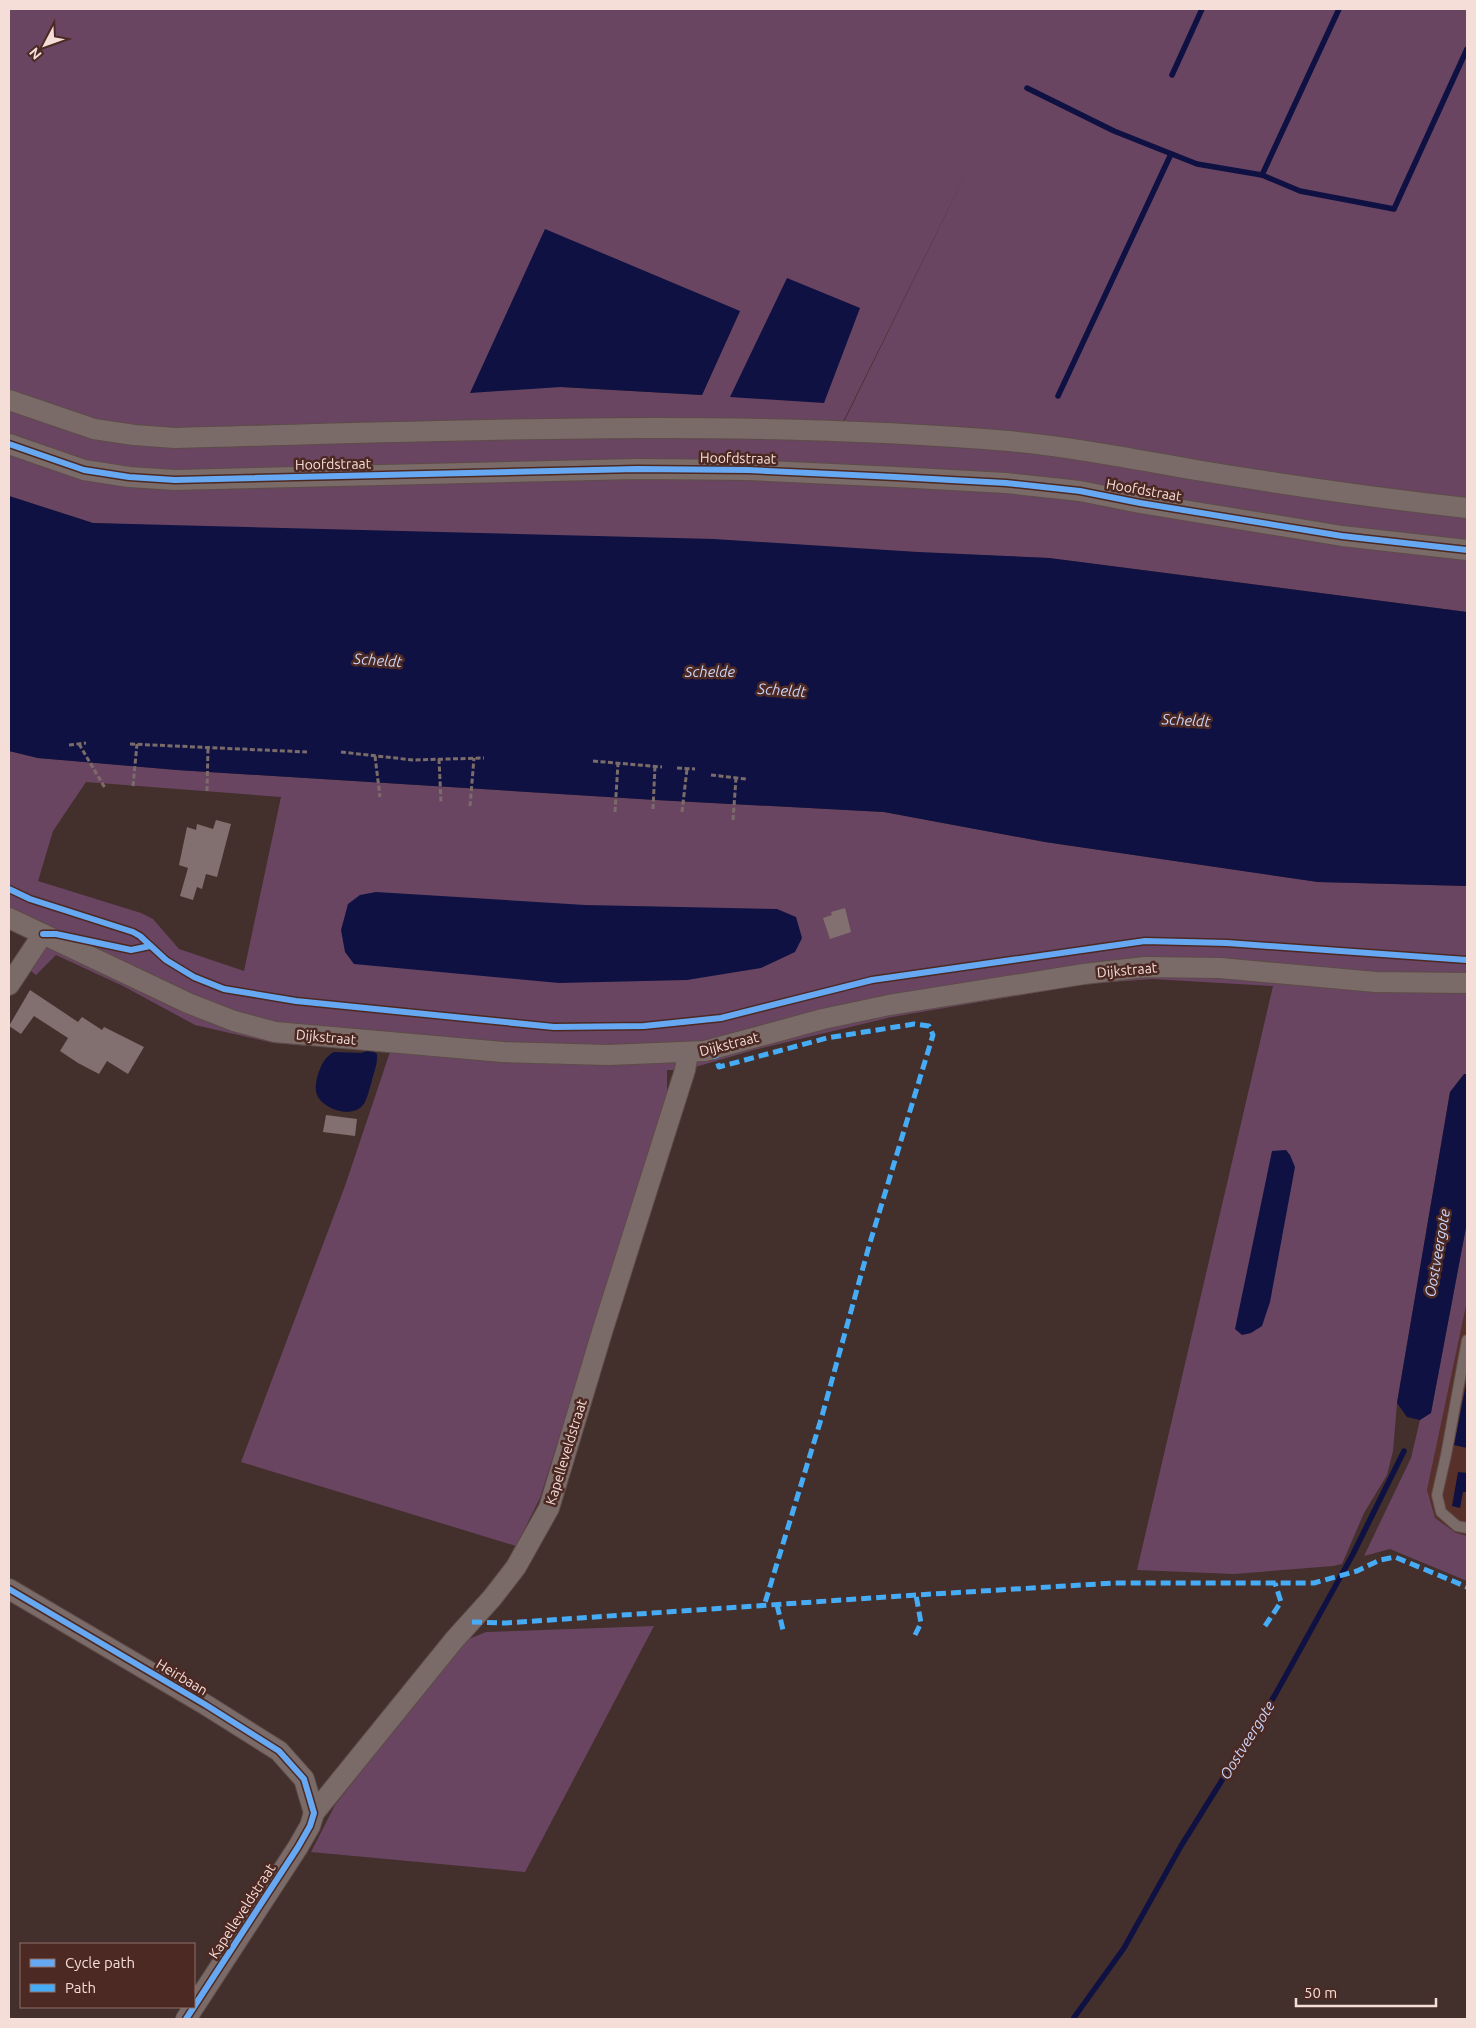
<svg xmlns="http://www.w3.org/2000/svg" width="1476" height="2028" font-family="Ubuntu,sans-serif">
  <rect width="100%" height="100%" fill="#432f2c"/>
  <!-- built -->
  <path fill="#573029" d="M1467 1301V1536L1456 1533 1435 1518 1427 1490Z"/>
  <!-- green -->
  <g fill="#6a4562" fill-rule="evenodd">
    <path d="M9 9H1467V508L1148 462 839 432 976 153 841 426 639 417 136 430 97 420 9 389ZM740 311 702 395 561 387Z"/>
    <path d="M9 409 175 446 637 437 836 440 1010 451 1145 468 1467 517V612L1049 558 93 523 9 496Z"/>
    <path d="M9 751 38 758 177 770 656 800 884 812 1045 842 1318 882 1467 886V1074L1464 1075 1450 1092 1397 1403 1393 1451 1387 1475 1364 1513 1342 1564 1333 1566 1234 1574 1137 1570 1273 986 1152 979 1086 984 892 1017 754 1050 685 1070H667V1094L540 1498 516 1546 241 1462 345 1186 393 1043 313 1036 310 1046 273 1043 195 1025 123 986 56 955 36 975 27 968 44 949 57 945 9 916ZM86 782 281 797 244 971 179 949 153 919 141 913 38 881 53 831Z"/>
    <path d="M1467 1222V1301L1427 1490 1435 1518 1456 1533 1467 1536V1581L1390 1549 1364 1556 1411 1458 1420 1420 1431 1412Z"/>
    <path d="M654 1626 525 1872 311 1852 335 1805 464 1641 486 1632Z"/>
  </g>
  <!-- water -->
  <g fill="#0f1143">
    <path d="M545 229 740 311 702 395 561 387 470 393Z"/>
    <path d="M787 278 860 308 824 403 730 397Z"/>
    <path d="M9 496 93 523 714 539 918 552 1049 558 1467 612V886L1318 882 1045 842 884 812 656 800 177 770 38 758 9 751Z"/>
    <path d="M376 892 585 905 777 909 796 917 802 938 795 952 761 968 687 980 559 983 354 964 345 952 341 930 348 904 360 895Z"/>
    <path d="M371 1050 377 1054C378 1064 373 1074 371 1084 369 1090 367 1100 363 1105 352 1119 323 1109 317 1095 314 1087 317 1076 320 1069 323 1061 327 1056 334 1052L361 1053Z"/>
    <path d="M1464 1074H1467V1222L1431 1413 1420 1420 1407 1417 1397 1403 1450 1092Z"/>
    <path d="M1286 1150 1290 1155 1295 1167 1270 1302 1262 1326 1251 1333 1242 1335 1235 1329 1272 1151Z"/>
    <path d="M1467 1379V1448L1454 1445Z"/>
    <path d="M1458 1472 1467 1473V1492H1463L1460 1508 1452 1506Z"/>
  </g>
  <g fill="none" stroke-linecap="round" stroke-linejoin="round">
    <!-- stream -->
    <g stroke="#0f1143" stroke-width="5.5">
      <path d="M1339 9 1262 175 1300 191 1394 209 1467 49"/>
      <path d="M1172 75 1202 9"/>
      <path d="M1027 88 1114 131 1197 164 1262 175"/>
      <path d="M1058 396 1171 154"/>
      <path d="M1073 2019 1124 1948 1181 1846 1275 1695 1353 1554 1404 1451"/>
    </g>
  </g>
  <!-- building -->
  <g fill="#827070">
    <path d="M216 820 231 824 217 877 206 874 202 889 197 887 193 900 180 896 188 868 179 865 187 827 196 830 197 824 213 829Z"/>
    <path d="M845 908 851 932 830 939 823 918 832 915 831 912Z"/>
    <path d="M30 990 78 1022 82 1017 102 1030 104 1027 144 1047 128 1074 107 1061 99 1074 78 1063 60 1051 68 1038 34 1016 21 1034 9 1026Z"/>
    <path d="M326 1115 357 1119 355 1136 323 1132Z"/>
  </g>
  <g fill="none" stroke-linecap="round" stroke-linejoin="round">
    <!-- lane casing -->
    <g stroke="#5d4c49" stroke-width="12">
      <path id="lane" d="M1467 1340 1446 1455 1437 1495 1441 1512 1457 1526 1467 1528"/>
    </g>
    <!-- street casing -->
    <g stroke="#5d4c49" stroke-width="22">
      <g id="street">
        <path d="M9 400 94 429 134 435 175 438C453 431 732 418 1009 441 1072 447 1134 459 1196 470 1286 485 1376 498 1467 508"/>
        <path d="M9 444 84 470 129 477 175 480 637 469 748 470 896 477 1006 483 1080 491 1140 503 1342 536 1467 550"/>
        <path d="M9 918 188 1003 234 1021 275 1032 503 1052 608 1055 705 1051 823 1019 889 1005 1084 974 1145 967 1220 968 1376 982 1467 983"/>
        <path d="M9 985 43 934"/>
        <path d="M9 1589 206 1705 279 1751 304 1779 314 1813"/>
        <path d="M186 2019 298 1847 310 1826 314 1813 455 1639 492 1598 516 1567 549 1508 602 1332 685 1070 688 1053"/>
      </g>
    </g>
    <!-- path -->
    <g stroke="#7b6c6a" stroke-width="3" stroke-dasharray="5 2.5" stroke-linecap="butt">
      <path d="M79 744 105 788"/>
      <path d="M130 744 307 752"/>
      <path d="M69 745 86 743"/>
      <path d="M341 752 413 760 484 758"/>
      <path d="M375 756 380 797"/>
      <path d="M439 759 441 802"/>
      <path d="M593 761 662 767"/>
      <path d="M677 768 695 769"/>
      <path d="M711 775 746 779"/>
      <path d="M133 786 137 744"/>
      <path d="M207 791 208 748"/>
      <path d="M470 806 474 758"/>
      <path d="M653 809 655 766"/>
      <path d="M615 812 618 763"/>
      <path d="M682 812 687 769"/>
      <path d="M733 820 736 778"/>
    </g>
    <!-- lane -->
    <use href="#lane" stroke="#7b6b68" stroke-width="10"/>
    <!-- street -->
    <use href="#street" stroke="#7b6b68" stroke-width="20"/>
    <!-- quiet -->
    <g stroke="#46acf6" stroke-width="5" stroke-dasharray="10 5" stroke-linecap="butt">
      <path d="M713 1049 719 1067 827 1038 914 1024 929 1026 933 1035 869 1246 822 1416 764 1606"/>
      <path d="M777 1605 784 1634"/>
      <path d="M472 1622 506 1623 916 1595 1115 1583H1314L1357 1571 1380 1560 1395 1557 1467 1587"/>
      <path d="M1265 1626 1281 1602 1275 1583"/>
      <path d="M915 1635 921 1623 916 1595"/>
    </g>
    <!-- cycleway casing -->
    <g stroke="#4c2923" stroke-width="9">
      <g id="cycleway">
        <path d="M9 444 84 470 129 477 175 480 637 469 748 470 896 477 1006 483 1080 491 1140 503 1342 536 1467 550"/>
        <path d="M9 889 30 899 133 932 140 936 166 960 194 977 224 989 296 1001 554 1027 644 1026 721 1018 872 980 1145 941 1227 943 1467 960"/>
        <path d="M43 934H56L131 950 150 946"/>
        <path d="M9 1589 206 1705 279 1751 304 1779 314 1813 310 1826 298 1847 186 2019"/>
      </g>
    </g>
    <!-- cycleway -->
    <use href="#cycleway" stroke="#66a8f1" stroke-width="6"/>
  </g>
  <g text-anchor="middle" dominant-baseline="central" stroke-width="5" stroke-linejoin="round" paint-order="stroke">
    <!-- street labels -->
    <g font-size="14" fill="#f5ddd8" stroke="#4c2923">
      <text transform="translate(738 458) rotate(1)">Hoofdstraat</text>
      <text transform="translate(333 464) rotate(-1)">Hoofdstraat</text>
      <text transform="translate(1144 490) rotate(10)">Hoofdstraat</text>
      <text transform="translate(1127 970) rotate(-5)">Dijkstraat</text>
      <text transform="translate(326 1037) rotate(5)">Dijkstraat</text>
      <text transform="translate(729 1044) rotate(-14)">Dijkstraat</text>
      <text transform="translate(566 1452) rotate(-73)">Kapelleveldstraat</text>
      <text transform="translate(182 1677) rotate(31)">Heirbaan</text>
      <text transform="translate(242 1911) rotate(-57)">Kapelleveldstraat</text>
    </g>
    <!-- water labels -->
    <g font-size="15" font-style="italic" fill="#c9d5fa" stroke="#4c2923">
      <text transform="translate(378 660) rotate(4)">Scheldt</text>
      <text x="710" y="671">Schelde</text>
      <text transform="translate(782 690) rotate(4)">Scheldt</text>
      <text transform="translate(1186 720) rotate(3)">Scheldt</text>
      <text transform="translate(1437 1253) rotate(-80)">Oostveergote</text>
      <text transform="translate(1247 1740) rotate(-58)">Oostveergote</text>
    </g>
  </g>
  <!-- border -->
  <rect width="1476" height="2028" fill="none" stroke="#f5ddd8" stroke-width="20"/>
  <!-- legend -->
  <rect x="20" y="1943" width="175" height="65" fill="#4c2923" stroke="#90716b"/>
  <rect x="30" y="1959" width="25" height="8" fill="#66a8f1" stroke="#90716b"/>
  <text x="65" y="1968" font-size="15" fill="#f5ddd8">Cycle path</text>
  <rect x="30" y="1984" width="25" height="8" fill="#46acf6" stroke="#90716b"/>
  <text x="65" y="1993" font-size="15" fill="#f5ddd8">Path</text>
  <!-- north arrow -->
  <g transform="translate(45 45) rotate(229)" stroke="#4c2923" stroke-width="4" paint-order="stroke">
  <path d="M0-4L9 19L0 12L-9 19Z" fill="#f5ddd8"/>
  <text y="-8" font-size="14" font-weight="bold" text-anchor="middle" fill="#f5ddd8">N</text>
  </g>
  <!-- scale -->
  <path d="M1296 1998v8h140v-8" fill="none" stroke="#f5ddd8" stroke-width="2.5"/>
  <text x="1304" y="1998" font-size="15" fill="#f5ddd8" stroke="#4c2923" stroke-width="4" paint-order="stroke">50 m</text>
</svg>
